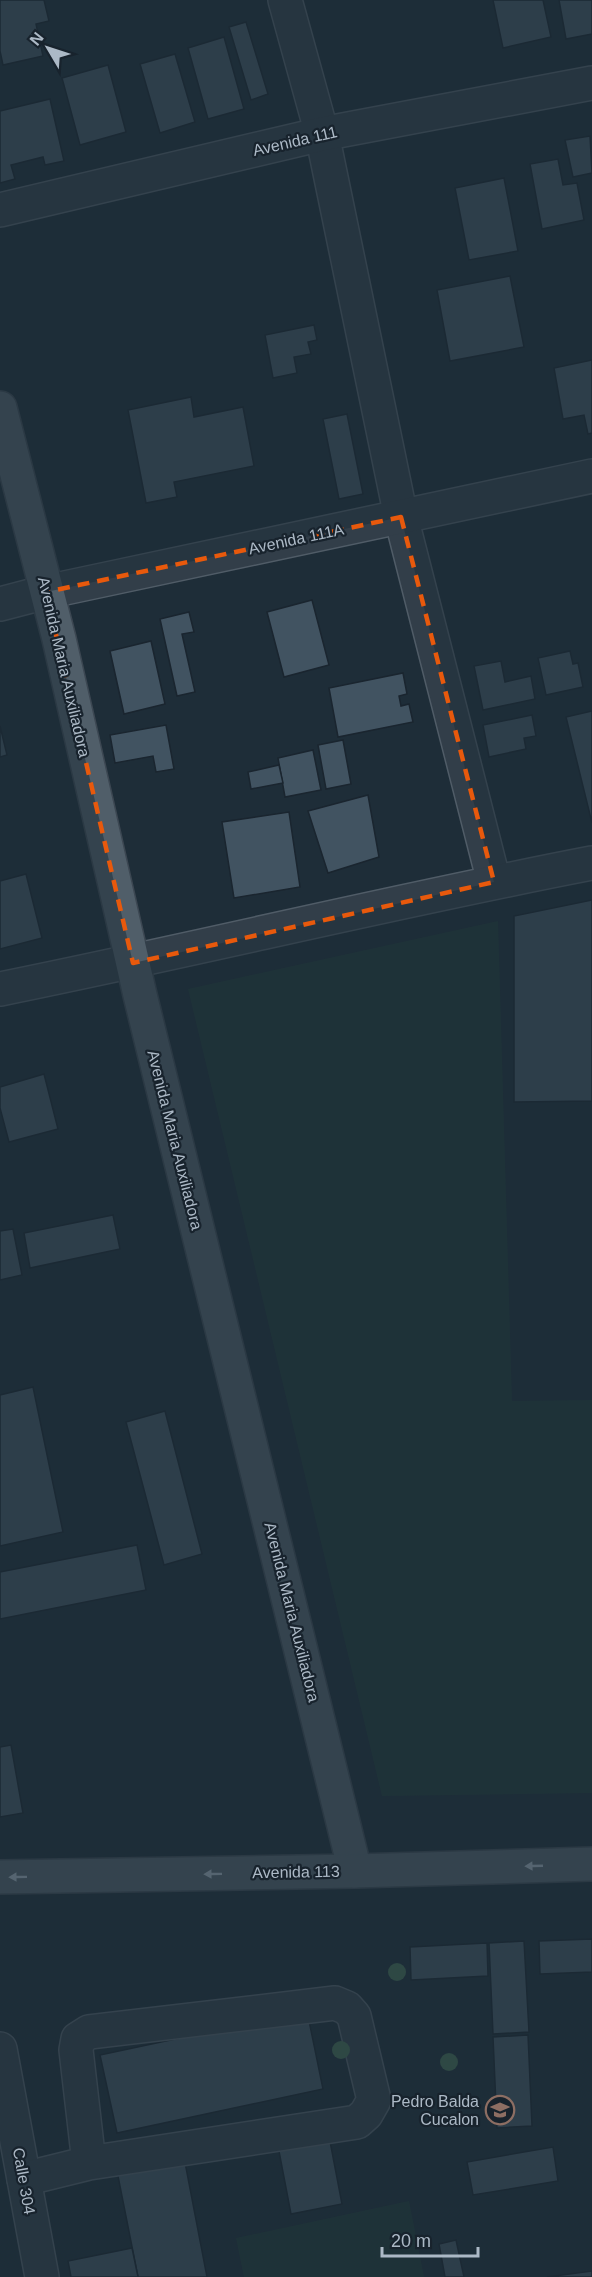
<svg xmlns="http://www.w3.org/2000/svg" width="592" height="2277" font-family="Arial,sans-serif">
  <rect width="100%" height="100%" fill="#1e2d38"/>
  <!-- green -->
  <g fill="#203939">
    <path d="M498 921 512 1401 592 1400V1793L382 1796 188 989Z"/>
    <path d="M409 2201 424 2277H244L236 2238Z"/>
  </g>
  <!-- building -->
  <g fill="#415361" stroke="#1a252f" stroke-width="1.5">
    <path d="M0 0H44L49 21 36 24 43 56 3 65 0 51Z"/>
    <path d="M493 0H543L551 37 503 48Z"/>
    <path d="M559 0H592V34L566 39Z"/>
    <path d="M246 22 268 94 251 100 229 27Z"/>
    <path d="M224 37 244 109 208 119 188 48Z"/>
    <path d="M175 54 195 122 160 133 140 64Z"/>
    <path d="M108 65 126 132 80 145 62 78Z"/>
    <path d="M50 99 64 161 45 165 43 157 11 165 15 179 0 183V111Z"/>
    <path d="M590 136 592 173 573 177 565 140Z"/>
    <path d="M558 159 563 185 577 183 584 220 542 229 530 164Z"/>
    <path d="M504 178 518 251 469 260 455 188Z"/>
    <path d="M510 276 524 347 450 361 437 290Z"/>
    <path d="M314 325 317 340 308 342 311 354 294 357 297 373 273 378 265 335Z"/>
    <path d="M592 360V433L588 434 584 415 563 419 554 368Z"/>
    <path d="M191 397 194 417 243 407 254 466 174 482 177 497 146 503 128 410Z"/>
    <path d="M347 414 363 494 339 499 323 419Z"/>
    <path d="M312 600 329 665 284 677 267 612Z"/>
    <path d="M189 612 194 632 182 634 195 692 177 696 160 619Z"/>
    <path d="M151 641 165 704 124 714 110 651Z"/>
    <path d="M570 651 573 664 578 663 583 687 546 695 538 658Z"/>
    <path d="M501 661 505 682 531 676 535 699 483 710 474 666Z"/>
    <path d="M403 673 407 694 399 696 401 706 409 704 413 722 338 737 329 688Z"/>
    <path d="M592 711V823L566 717Z"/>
    <path d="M532 715 536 736 524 738 526 749 489 757 483 725Z"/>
    <path d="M166 725 174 769 156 772 153 756 115 763 110 735Z"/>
    <path d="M0 726 7 755 0 757Z"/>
    <path d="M343 740 351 784 326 789 318 745Z"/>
    <path d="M313 750 321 790 285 797 278 758Z"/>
    <path d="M279 765 283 783 251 789 248 772Z"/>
    <path d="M368 795 379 857 328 873 308 811Z"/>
    <path d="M289 812 300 887 234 898 222 822Z"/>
    <path d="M26 874 42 938 0 949V881Z"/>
    <path d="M592 900V1101L514 1102V916Z"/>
    <path d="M44 1074 58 1129 9 1142 0 1108V1087Z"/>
    <path d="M113 1215 120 1249 30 1268 24 1233Z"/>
    <path d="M13 1229 22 1275 0 1280V1231Z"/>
    <path d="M33 1387 63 1532 0 1546V1395Z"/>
    <path d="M165 1411 202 1554 164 1565 126 1422Z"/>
    <path d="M137 1545 146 1590 0 1619V1572Z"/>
    <path d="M11 1745 23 1813 0 1817V1747Z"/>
    <path d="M592 1939V1972L540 1974 539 1941Z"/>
    <path d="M524 1941 529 2032 493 2034 489 1943Z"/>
    <path d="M487 1943 488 1976 411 1980 410 1947Z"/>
    <path d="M307 2011 323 2089 117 2133 100 2055Z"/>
    <path d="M528 2035 532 2126 497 2128 493 2037Z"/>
    <path d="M329 2136 342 2204 291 2214 278 2146Z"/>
    <path d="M553 2147 558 2181 473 2195 467 2162Z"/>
    <path d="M183 2152 207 2277H138L116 2166Z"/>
    <path d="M456 2240 464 2277H445L439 2244Z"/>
    <path d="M132 2248 138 2277H71L68 2261Z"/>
    <path d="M592 2271V2277H547Z"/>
  </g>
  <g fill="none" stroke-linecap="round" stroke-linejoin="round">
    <!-- minor casing -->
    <g stroke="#505c67" stroke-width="36">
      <g id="minor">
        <path d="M285 0 322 134 401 517 494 882"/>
        <path d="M0 210 322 134 592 83"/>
        <path d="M0 604 46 592 592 476"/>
        <path d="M0 989C198 949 394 901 592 863"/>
        <path d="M0 2049 42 2277"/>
        <path d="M24 2179 89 2163 357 2122 366 2114 374 2100 354 2016 347 2008 335 2003 89 2032 78 2039 76 2050 89 2163"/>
      </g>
    </g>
    <!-- major casing -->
    <g stroke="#3c4752" stroke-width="36">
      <g id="major">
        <path d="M0 408 59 639 140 995 355 1871"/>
        <path d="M0 1877 355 1871 592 1864"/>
      </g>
    </g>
    <!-- minor -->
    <use href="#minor" stroke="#323e49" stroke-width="33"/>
    <!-- major -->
    <use href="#major" stroke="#505e69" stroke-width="33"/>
  </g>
  <!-- trees -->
  <g fill="#436852">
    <circle cx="397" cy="1972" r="9"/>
    <circle cx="341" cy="2050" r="9"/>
    <circle cx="449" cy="2062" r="9"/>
  </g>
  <!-- one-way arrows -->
  <defs><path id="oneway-solid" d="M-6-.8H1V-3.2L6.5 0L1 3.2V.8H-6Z" transform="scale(1.5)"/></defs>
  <g fill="#9aa7b3">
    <use href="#oneway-solid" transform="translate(534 1866) rotate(178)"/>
    <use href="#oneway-solid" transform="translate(213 1874) rotate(179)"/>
    <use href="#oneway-solid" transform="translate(18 1877) rotate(179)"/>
  </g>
  <!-- marked area -->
  <path d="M0 0H592V2277H0ZM401 517 494 882 133 963 46 592Z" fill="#1e2d38" fill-opacity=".55" fill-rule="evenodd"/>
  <path fill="none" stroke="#e8590c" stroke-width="4.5" stroke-dasharray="12 8" stroke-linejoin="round" d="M401 517 494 882 133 963 46 592Z"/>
  <!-- icons -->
  <defs>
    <g id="school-ring" transform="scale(1.5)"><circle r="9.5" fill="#18232d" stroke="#8d6e63" stroke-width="1.5"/><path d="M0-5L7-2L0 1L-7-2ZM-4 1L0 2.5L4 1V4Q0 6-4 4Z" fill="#8d6e63"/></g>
  </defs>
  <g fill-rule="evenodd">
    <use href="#school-ring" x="500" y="2110"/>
  </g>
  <g text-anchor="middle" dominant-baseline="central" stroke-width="4.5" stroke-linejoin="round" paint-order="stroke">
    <!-- street labels -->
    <g font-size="16" fill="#acb9c6" stroke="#18232d">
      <text transform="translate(295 141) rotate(-13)">Avenida 111</text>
      <text transform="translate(296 539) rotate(-12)">Avenida 111A</text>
      <text transform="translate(64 667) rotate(77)">Avenida Maria Auxiliadora</text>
      <text transform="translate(175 1140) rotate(76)">Avenida Maria Auxiliadora</text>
      <text transform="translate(292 1612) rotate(76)">Avenida Maria Auxiliadora</text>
      <text transform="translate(296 1872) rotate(-1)">Avenida 113</text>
      <text transform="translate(24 2181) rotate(80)">Calle 304</text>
    </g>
    <!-- poi labels -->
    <g font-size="16" fill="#acb9c6" stroke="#18232d" text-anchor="end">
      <text x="479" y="2101">Pedro Balda<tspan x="479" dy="18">Cucalon</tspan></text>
    </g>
  </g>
  <!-- north arrow -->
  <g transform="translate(48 48) rotate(309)" stroke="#18232d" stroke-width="4.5" paint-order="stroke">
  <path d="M0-4.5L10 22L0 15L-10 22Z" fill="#acb9c6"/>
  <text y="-9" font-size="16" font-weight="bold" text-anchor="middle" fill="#acb9c6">N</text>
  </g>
  <!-- scale -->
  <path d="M382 2247v9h96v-9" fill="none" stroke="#acb9c6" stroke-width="3"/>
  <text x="391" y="2247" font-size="18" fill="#acb9c6" stroke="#18232d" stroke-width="4.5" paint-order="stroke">20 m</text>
</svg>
